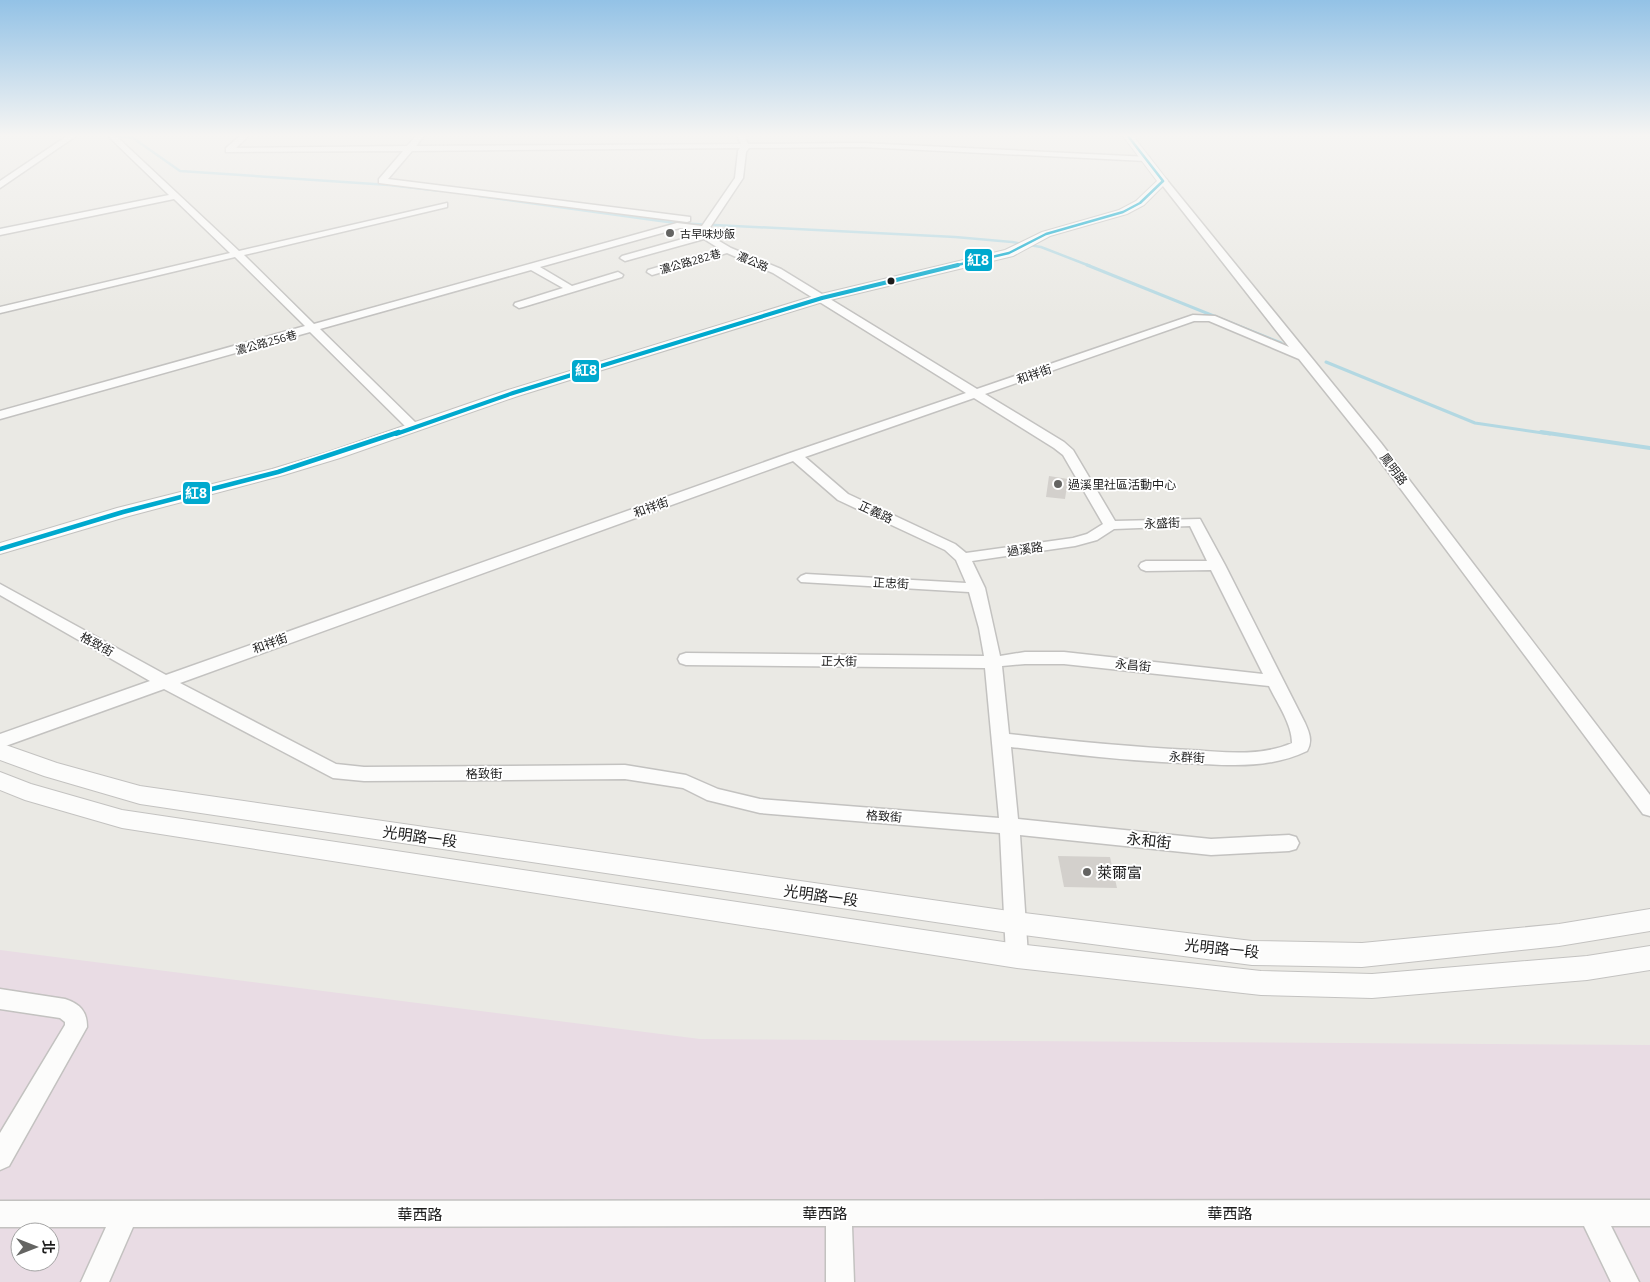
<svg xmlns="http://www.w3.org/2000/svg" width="1650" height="1282" font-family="'Open Sans','Noto Sans TC',sans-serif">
  <rect width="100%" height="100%" fill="#eae9e4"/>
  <!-- industrial -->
  <path fill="#e9dce4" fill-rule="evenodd" d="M0 950 700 1039 1650 1045V1282H0ZM20 1232H50V1262H20Z"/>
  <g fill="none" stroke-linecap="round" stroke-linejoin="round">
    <!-- stream-far2 -->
    <g stroke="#b3d8e2" stroke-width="2.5">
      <path d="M117 136 133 138 180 171 389 185 441 191"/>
      <path d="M479 196 675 223 955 237 1012 242 1041 247 1090 266"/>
    </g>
    <!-- stream-far1 -->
    <g stroke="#b3d8e2" stroke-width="3">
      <path d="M1087 265 1281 343"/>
      <path d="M1326 362 1475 423 1550 434"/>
    </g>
    <!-- stream -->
    <path stroke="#b3d8e2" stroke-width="4" d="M1541 432 1650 448"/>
  </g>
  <!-- building -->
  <g fill="#d3d0cc">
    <path d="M1049 476 1068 479 1065 499 1046 497Z"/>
    <path d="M1058 856 1110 857 1117 888 1064 887Z"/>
  </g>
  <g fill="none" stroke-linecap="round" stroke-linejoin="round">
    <!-- minor casing -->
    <g stroke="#c3c2c0" stroke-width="3">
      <g id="minor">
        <path d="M67 136H76L0 188V181Z"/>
        <path d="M108 136H116L239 251 447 203V207L244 255 314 324 677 223 702 226 735 178 738 151 740 148 412 151 388 179 690 217V221L687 222 379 183V179L403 151 226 152V148L240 136H248L236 148 407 146 416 136H424L416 146 741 144 737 136H745L748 144 862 143 1149 157 1150 159 1146 161 862 147 749 148 746 152 743 178 709 229V235L731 248 781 269 977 389 1193 315 1215 316 1289 347 1159 181 1166 179 1381 443 1650 795V816L1643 814 1371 449 1299 359 1209 321H1194L985 394 1064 442 1073 450 1115 521 1200 519 1225 565 1305 723C1309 732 1313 741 1307 751 1267 770 1226 765 1183 763 1125 761 1068 754 1011 747L1018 819 1211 839 1289 835 1296 837 1299 843 1296 849 1289 851 1211 855 1020 835 1028 956 1025 963 1017 965 1009 963 1006 956 1000 833 760 813 707 800 683 788 625 779 364 781 333 778 164 689 0 748V734L150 681 0 595V584L166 675 790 453 966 393 773 273 727 253 652 275 647 272 648 270 720 249 704 239 625 261 620 258 622 256 700 234V231L680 228 540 267 572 286 618 272 623 275 622 277 523 307 519 308 514 305 515 303 563 288 531 270 320 329 417 424 419 427 417 430H409L310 332 0 419V411L305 326 235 257 0 313V307L230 253 174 199 0 235V229L169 195ZM974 398 1054 448 1063 455 1103 524 1087 534 1073 538 966 553 955 544 848 494 805 457ZM793 461 838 500 945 550 956 560 966 583 806 574 801 576 798 579 801 582 969 592 979 628 984 656 686 653 680 655 678 659 680 663 686 665 985 668 999 818 760 799 718 789 686 775 625 765 364 767 336 764 180 683ZM1190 526 1207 561H1146L1141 563 1139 566 1141 569 1146 571 1211 570 1263 674 1064 652H1025L1000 656 985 588 972 561 1075 546 1097 540 1114 529ZM1025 664H1064L1269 686C1277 703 1292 724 1292 743 1260 757 1224 752 1190 750 1129 747 1069 741 1009 734L1002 666Z"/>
        <path d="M0 989 65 999C80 1004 87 1011 87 1027L9 1166 0 1170V1133L65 1025V1022L60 1018 0 1009Z"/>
        <path d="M1650 1200V1226H1611L1639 1282H1611L1584 1226H852L854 1282H826V1226L133 1227 109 1282H81L106 1227H0V1201Z"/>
      </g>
    </g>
    <!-- tertiary casing -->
    <g stroke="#c3c2c0" stroke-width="2">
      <g id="tertiary">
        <path d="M1123 136H1133L1168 181 1144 205 1127 214 1050 236 1013 256 826 301 518 396 340 458 284 475 129 516 0 554V543L117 508 272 469 328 452 508 390 817 295 1005 250 1042 232 1119 210 1136 201 1157 181Z"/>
        <path d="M0 743 57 763 140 786 1016 912 1252 941 1362 943 1559 924 1650 909V931L1559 946 1362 967 1252 965 1016 934 140 804 44 776 0 760Z"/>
        <path d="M0 772 31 784 122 810 1017 944 1261 971 1372 974 1587 956 1650 946V970L1587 980 1372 998 1261 995 1017 968 122 828 25 800 0 790Z"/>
      </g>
    </g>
    <!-- minor -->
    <use href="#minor" fill="#fcfcfb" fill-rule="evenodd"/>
    <!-- tertiary -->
    <use href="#tertiary" fill="#fcfcfb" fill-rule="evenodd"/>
    <!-- bus-1-far2 casing -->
    <g stroke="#fff" stroke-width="4.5">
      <g id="bus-1-far2">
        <path d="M1128 136 1163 181"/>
        <path d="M953 266 1009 253 1046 234 1123 212 1140 203 1163 181"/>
      </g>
    </g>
    <!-- bus-1-far1 casing -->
    <g stroke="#fff" stroke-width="6">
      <path id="bus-1-far1" d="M396 434 513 393 822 298 958 265"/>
    </g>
    <!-- bus-1 casing -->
    <g stroke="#fff" stroke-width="8">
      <path id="bus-1" d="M0 549 123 512 278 472 399 432"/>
    </g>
    <!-- bus-1-far2 -->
    <use href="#bus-1-far2" stroke="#00a9ce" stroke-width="2.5"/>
    <!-- bus-1-far1 -->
    <use href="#bus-1-far1" stroke="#00a9ce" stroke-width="4"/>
    <!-- bus-1 -->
    <use href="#bus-1" stroke="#00a9ce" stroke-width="4.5"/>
  </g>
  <!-- sky -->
  <linearGradient id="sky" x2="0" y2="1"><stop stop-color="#93c2e6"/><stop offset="0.43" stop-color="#f6f5f3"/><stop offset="1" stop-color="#f6f5f3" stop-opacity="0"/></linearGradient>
  <rect width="1650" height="315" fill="url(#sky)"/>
  <!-- markers -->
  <g fill="#646462" stroke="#fff" stroke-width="2">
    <circle cx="670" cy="233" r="5"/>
    <circle cx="1058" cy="484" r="5"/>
    <circle cx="1087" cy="872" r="5"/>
  </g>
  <circle fill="#1c1c1c" stroke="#fff" stroke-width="2" cx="891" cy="281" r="4.5"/>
  <g text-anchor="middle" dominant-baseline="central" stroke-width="4" stroke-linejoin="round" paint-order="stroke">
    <!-- far-poi labels -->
    <g font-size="11" fill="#1c1c1c" stroke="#fff" text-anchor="start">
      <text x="680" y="233">古早味炒飯</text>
    </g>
    <!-- far-street labels -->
    <g font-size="11" fill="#1c1c1c" stroke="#fff">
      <text transform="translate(690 261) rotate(-16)">濃公路282巷</text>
      <text transform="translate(753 261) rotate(23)">濃公路</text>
      <text transform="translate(266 342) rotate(-15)">濃公路256巷</text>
    </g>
    <!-- street labels -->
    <g font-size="12" fill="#1c1c1c" stroke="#fff">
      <text transform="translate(1034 374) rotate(-19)">和祥街</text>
      <text transform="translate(1394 469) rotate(53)">鳳明路</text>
      <text transform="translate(651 507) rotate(-20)">和祥街</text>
      <text transform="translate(876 512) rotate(25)">正義路</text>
      <text transform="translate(1162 523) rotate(-2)">永盛街</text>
      <text transform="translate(1025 549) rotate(-8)">過溪路</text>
      <text transform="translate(891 583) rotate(3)">正忠街</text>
      <text transform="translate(270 643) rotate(-20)">和祥街</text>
      <text transform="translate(97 644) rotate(29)">格致街</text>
      <text transform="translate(839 661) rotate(1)">正大街</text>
      <text transform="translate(1133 665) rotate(6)">永昌街</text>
      <text transform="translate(1187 757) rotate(2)">永群街</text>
      <text x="484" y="773">格致街</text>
      <text transform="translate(884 816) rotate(4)">格致街</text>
    </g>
    <!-- poi labels -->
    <g font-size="12" fill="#1c1c1c" stroke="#fff" text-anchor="start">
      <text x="1068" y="484">過溪里社區活動中心</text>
    </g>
    <!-- near-street labels -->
    <g font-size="15" fill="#1c1c1c" stroke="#fff">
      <text transform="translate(420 836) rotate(8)">光明路一段</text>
      <text transform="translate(1149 840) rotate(6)">永和街</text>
      <text transform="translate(821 895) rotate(8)">光明路一段</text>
      <text transform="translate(1222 948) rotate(6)">光明路一段</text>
      <text x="825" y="1213">華西路</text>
      <text x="1230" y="1213">華西路</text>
      <text x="420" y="1214">華西路</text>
    </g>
    <!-- near-poi labels -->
    <g font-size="15" fill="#1c1c1c" stroke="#fff" text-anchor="start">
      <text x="1097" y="872">萊爾富</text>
    </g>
  </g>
  <g stroke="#fff" stroke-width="2">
    <rect x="964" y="248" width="29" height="24" rx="5" fill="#00a9ce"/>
    <rect x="571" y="359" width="29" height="24" rx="5" fill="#00a9ce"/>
    <rect x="182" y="481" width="29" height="24" rx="5" fill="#00a9ce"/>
  </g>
  <g font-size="14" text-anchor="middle" font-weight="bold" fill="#fff">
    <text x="978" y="265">紅8</text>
    <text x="586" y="375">紅8</text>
    <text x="196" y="498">紅8</text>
  </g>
  <!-- north arrow -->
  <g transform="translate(35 1247) rotate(90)"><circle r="24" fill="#ffffff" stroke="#a4a4a4"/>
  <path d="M0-4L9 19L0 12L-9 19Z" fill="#646462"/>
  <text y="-8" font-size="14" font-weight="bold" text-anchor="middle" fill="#1c1c1c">北</text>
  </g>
</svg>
